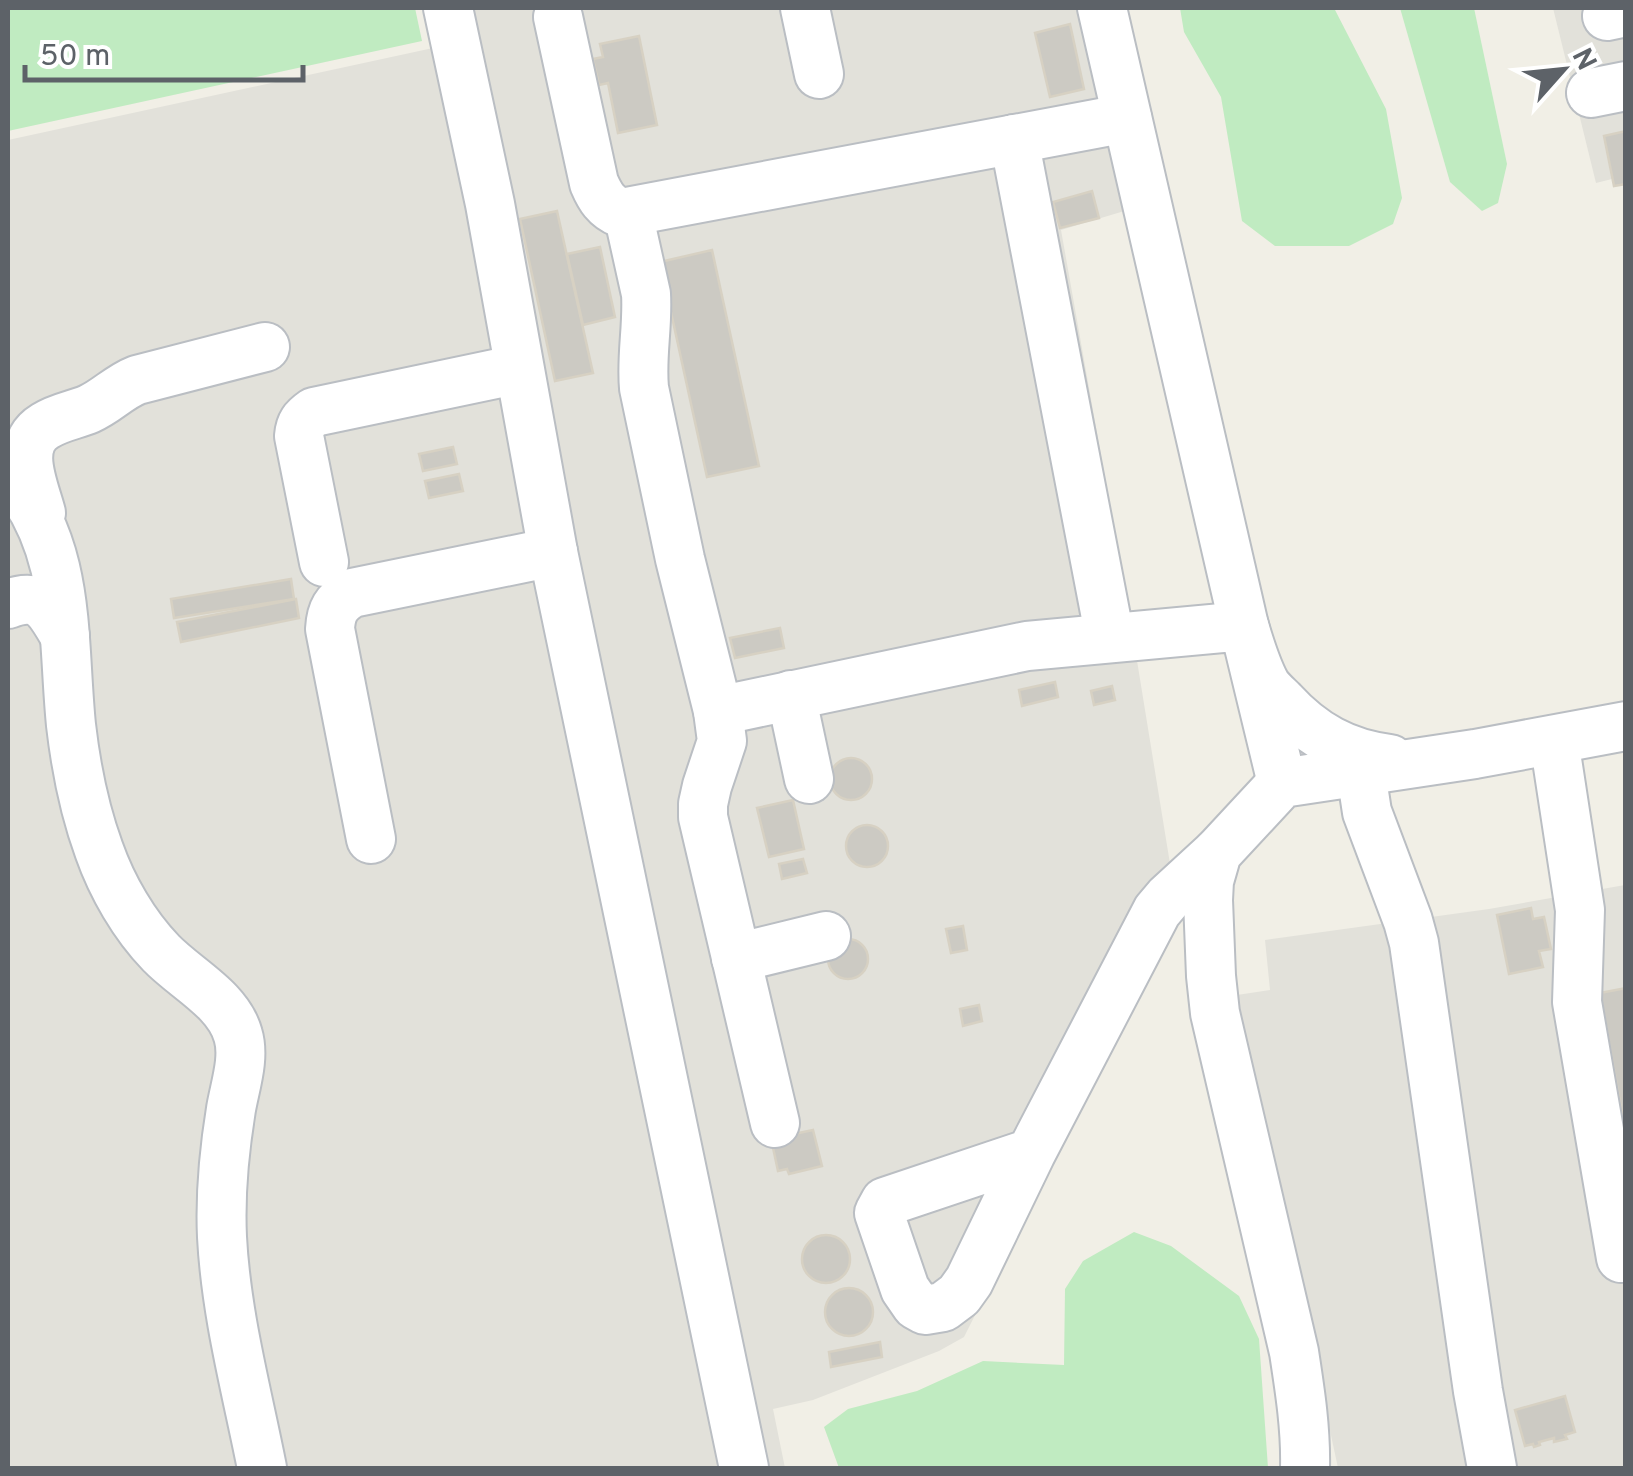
<svg xmlns="http://www.w3.org/2000/svg" width="1633" height="1476" font-family="Overpass,sans-serif">
  <rect width="100%" height="100%" fill="#f1efe6"/>
  <!-- industrial -->
  <g fill="#e2e1da">
    <path d="M426 8H1127L1171 197 1061 230 1133 636 1178 913 964 1337 939 1351 813 1400 773 1409 785 1468H8V140L433 48Z"/>
    <path d="M1553 8H1625V184L1614 186 1612 179 1596 183Z"/>
    <path d="M1625 885V1468H1338L1237 995 1270 990 1265 940 1489 909Z"/>
  </g>
  <!-- green -->
  <g fill="#c0ebc1">
    <path d="M8 8H415L422 41 8 131Z"/>
    <path d="M1180 8H1334L1386 109 1402 198 1393 224 1349 246H1275L1242 221 1221 97 1184 32Z"/>
    <path d="M1400 8H1474L1507 164 1498 203 1482 211 1450 182Z"/>
    <path d="M1134 1232 1171 1246 1239 1296 1259 1339 1268 1468H839L824 1427 848 1409 917 1391 983 1361 1064 1365 1065 1289 1083 1261Z"/>
  </g>
  <!-- building -->
  <g fill="#cccac3" stroke="#d7d1c3" stroke-width="2.5">
    <path d="M1070 24 1084 89 1050 97 1035 33Z"/>
    <path d="M639 36 657 125 618 133 608 83 599 85 593 59 603 57 600 44Z"/>
    <path d="M1626 131V184L1614 186 1604 136Z"/>
    <path d="M1092 191 1099 218 1060 228 1053 202Z"/>
    <path d="M557 211 593 373 555 381 520 219Z"/>
    <path d="M600 247 615 317 583 325 567 254Z"/>
    <path d="M712 250 759 466 707 477 660 262Z"/>
    <path d="M453 447 457 464 423 471 419 454Z"/>
    <path d="M459 474 463 491 429 498 425 481Z"/>
    <path d="M291 579 294 599 174 618 171 599Z"/>
    <path d="M296 599 299 618 181 642 177 622Z"/>
    <path d="M780 628 784 648 735 658 730 638Z"/>
    <path d="M1055 682 1058 697 1022 706 1019 690Z"/>
    <path d="M1112 686 1115 700 1094 705 1091 691Z"/>
    <circle cx="851" cy="779" r="21"/>
    <path d="M793 800 804 849 769 857 757 808Z"/>
    <circle cx="867" cy="846" r="21"/>
    <path d="M803 859 807 873 782 879 779 864Z"/>
    <path d="M1531 908 1533 919 1544 917 1551 949 1539 951 1543 967 1509 974 1497 915Z"/>
    <path d="M963 926 967 950 951 953 946 929Z"/>
    <circle cx="848" cy="959" r="20"/>
    <path d="M1626 988V1135L1600 993Z"/>
    <path d="M979 1005 982 1021 963 1026 960 1009Z"/>
    <path d="M813 1130 822 1166 789 1174 787 1169 778 1171 772 1143 780 1137Z"/>
    <circle cx="826" cy="1259" r="24"/>
    <circle cx="849" cy="1312" r="24"/>
    <path d="M880 1342 882 1357 831 1367 829 1352Z"/>
    <path d="M1565 1396 1575 1432 1565 1435 1567 1439 1554 1442V1438L1539 1442 1540 1445 1534 1447 1533 1444 1525 1446 1515 1410Z"/>
  </g>
  <g fill="none" stroke-linecap="round" stroke-linejoin="round">
    <!-- minor casing -->
    <g stroke="#babec3" stroke-width="52">
      <g id="minor">
        <path d="M448 8 490 204 553 552 744 1468"/>
        <path d="M805 8 819 74"/>
        <path d="M1102 8 1244 626C1250 646 1256 667 1266 685 1270 691 1277 697 1282 702 1312 735 1346 754 1390 759"/>
        <path d="M1607 16 1626 12"/>
        <path d="M558 17 594 183C600 197 606 207 621 213L1127 118"/>
        <path d="M1591 93 1626 86"/>
        <path d="M1014 139 1110 638"/>
        <path d="M628 213 646 294C648 326 641 356 644 388L680 559 718 711 722 741 707 786 703 804V817L775 1123"/>
        <path d="M8 474C72 547 62 635 71 725 76 768 84 809 99 850 112 887 134 925 161 953 186 979 228 999 238 1035 245 1058 235 1086 231 1109 224 1152 220 1194 222 1237 226 1315 247 1392 262 1468"/>
        <path d="M41 513C34 486 14 445 45 426 59 417 75 415 89 409 107 401 119 387 137 380L265 347"/>
        <path d="M324 562 299 436C300 424 304 419 314 412L519 369"/>
        <path d="M8 604C42 591 49 610 65 636"/>
        <path d="M791 695 809 779"/>
        <path d="M718 711 1027 646 1244 626 1282 783"/>
        <path d="M1554 740 1580 910 1577 1002 1621 1258"/>
        <path d="M1358 753 1367 812 1408 921 1414 943 1478 1391 1492 1468"/>
        <path d="M371 839 330 629C331 611 336 602 352 593L553 552"/>
        <path d="M736 958 826 936"/>
        <path d="M1031 1153 885 1202 879 1213 905 1289 916 1305 925 1310 943 1307 959 1295 969 1281 1031 1153 1157 911 1168 898 1217 853"/>
        <path d="M1305 1468C1306 1429 1300 1391 1294 1352L1215 1013 1211 976 1208 900 1209 881 1217 853 1282 783 1475 754 1626 726"/>
      </g>
    </g>
    <!-- minor -->
    <use href="#minor" stroke="#fff" stroke-width="48"/>
  </g>
  <!-- border -->
  <rect width="1633" height="1476" fill="none" stroke="#5d6268" stroke-width="20"/>
  <!-- north arrow -->
  <g transform="translate(1563 70) rotate(63)" stroke="#ffffff" stroke-width="8" paint-order="stroke">
  <path d="M0-8L18 38L0 25L-18 38Z" fill="#5d6268"/>
  <text y="-15" font-size="28" font-weight="bold" text-anchor="middle" fill="#5d6268">N</text>
  </g>
  <!-- scale -->
  <path d="M25 65v15h278v-15" fill="none" stroke="#5d6268" stroke-width="5"/>
  <text x="40" y="65" font-size="30" fill="#5d6268" stroke="#ffffff" stroke-width="8" paint-order="stroke">50 m</text>
</svg>
